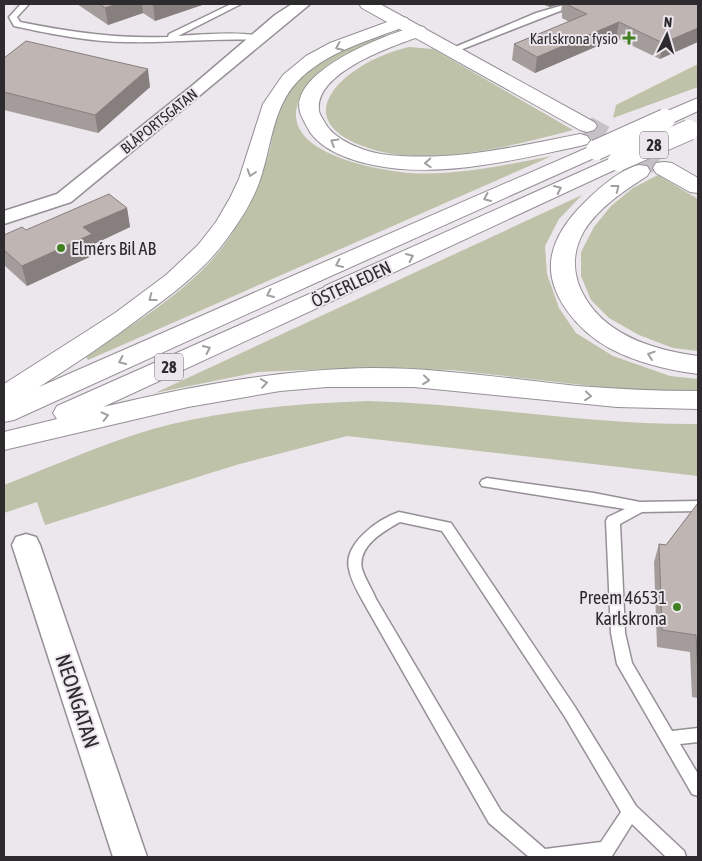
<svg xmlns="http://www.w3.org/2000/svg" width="702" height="861" font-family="'Asap Condensed',sans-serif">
  <rect width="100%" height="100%" fill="#ece6ed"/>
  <!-- green -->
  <g fill="#bec2a8">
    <path d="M384 35 389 37C367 46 342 53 324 68 317 74 312 80 306 88 263 149 369 169 409 173 457 176 505 165 552 156L88 360 85 355C136 323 200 285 233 232 249 206 262 178 270 149 274 132 274 113 283 97 301 61 349 47 384 35Z"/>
    <path d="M409 47 433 49 573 130C516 145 436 166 378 151 275 123 346 61 409 47Z"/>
    <path d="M698 64V87L613 118 616 105Z"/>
    <path d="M658 175 698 199V351L673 348 639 335 609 318 591 300 581 276V252L594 227 611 206 633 188Z"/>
    <path d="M582 195 559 219 545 246 547 274 559 308 576 333 613 356 670 376 698 379V391H636L452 370 357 368 258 372 155 393Z"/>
    <path d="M368 401C478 404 588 425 698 424V476L347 436 236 465 45 525 37 502 4 513V485C59 464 114 438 172 424 236 409 303 403 368 401Z"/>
  </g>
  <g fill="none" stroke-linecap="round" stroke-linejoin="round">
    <!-- secondary-tunnel -->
    <path stroke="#c6c1c7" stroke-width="20" stroke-dasharray="20 10" stroke-linecap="butt" d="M587 126 664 168"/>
    <!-- lane casing -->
    <g stroke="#959096" stroke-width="3">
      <g id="lane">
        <path d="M21 4H29L17 17 20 22C70 32 118 39 168 37L169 34 231 4H241L178 36C194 35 251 30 262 38L258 40C214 38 171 43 128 42 90 42 51 34 14 26L9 17Z"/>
        <path d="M567 4H578L455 52 448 50 536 13Z"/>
        <path d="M487 478 594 493 640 502 698 501V511L642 512 620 524 625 633 632 663 672 731 698 728V742L680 744 698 774V796L692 794 617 664 611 633 606 521 608 517 625 509 482 486 480 483 482 480Z"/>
        <path d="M399 512 451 523 575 707 636 806 684 851 686 857H666L632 824 612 856 608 857H529L489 823 365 605C359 594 351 581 349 569 343 544 378 519 399 512ZM400 522 442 531 565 717 621 812 601 842 545 849 501 811 376 599C372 589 365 579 362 569 357 546 384 531 400 522Z"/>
      </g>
    </g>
    <!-- street casing -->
    <g stroke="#959096" stroke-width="3">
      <g id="street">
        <path d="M292 4H310L71 202 4 224V211L57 194 193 85 275 15Z"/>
        <path d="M26 534 36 537 40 545 147 857H113L12 545 16 537Z"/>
      </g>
    </g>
    <!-- secondary casing -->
    <g stroke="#959096" stroke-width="2">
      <g id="secondary">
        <path d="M359 4H380L594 122 597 126 594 130 587 132 580 130 362 8Z"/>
        <path d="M664 162 672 163 698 178V193L690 192 656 173 653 168 656 163Z"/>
      </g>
    </g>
    <!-- primary casing -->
    <g stroke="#959096" stroke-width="2">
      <g id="primary">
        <path d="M401 17 407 18 410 22 407 26C370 40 325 52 297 82 273 107 271 147 261 177 254 200 240 221 226 240 204 270 175 292 145 314 111 340 75 364 39 387L306 270 314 268 322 270 326 275 322 280 14 420 4 422V384L115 313 166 275 198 245 216 222 230 198 239 179 263 104 283 75 306 56 330 43Z"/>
        <path d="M334 283 343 286 346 291 343 296 103 407C192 386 281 369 373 368 441 368 509 379 577 386 617 389 657 391 698 391V409L617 407 414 387H327L280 391 188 407 4 450V432L57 419 53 413 57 406Z"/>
      </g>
    </g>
    <!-- highway casing -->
    <g stroke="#959096" stroke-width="2">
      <g id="highway">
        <path d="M418 26 424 27 427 31 424 35C396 45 315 71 319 110 319 114 323 119 325 123 334 140 363 151 381 154 447 163 515 147 580 134L587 136 590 140 587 144 580 146C514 160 440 179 373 165 349 160 317 149 306 125 304 121 301 116 300 112 289 71 388 33 418 26Z"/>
        <path d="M698 98V111L672 123 665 125 658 123 655 119 658 115Z"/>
        <path d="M596 144 603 146 606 150 603 154 322 280 314 282 306 280 302 275 306 270Z"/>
        <path d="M618 155 625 157 629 161 625 165 343 296 334 299 325 296 322 291 325 286Z"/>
        <path d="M639 165 647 166 650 171 647 176C624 191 599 207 584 231 573 250 572 270 581 290 602 335 653 350 698 356V374C668 370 638 363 611 349 579 332 544 293 552 255 556 235 570 217 583 204 598 189 619 170 639 165Z"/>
      </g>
    </g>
    <!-- lane -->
    <use href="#lane" fill="#fff" fill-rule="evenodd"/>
    <!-- street -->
    <use href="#street" fill="#fff" fill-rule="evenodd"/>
    <!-- secondary -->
    <use href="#secondary" fill="#fff" fill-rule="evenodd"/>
    <!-- primary -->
    <use href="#primary" fill="#fff" fill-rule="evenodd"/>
    <!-- highway -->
    <use href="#highway" fill="#fff" fill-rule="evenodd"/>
    <!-- highway-bridge casing -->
    <g stroke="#959096" stroke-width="22" stroke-linecap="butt">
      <g id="highway-bridge">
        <path d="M596 150 665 119"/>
        <path d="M618 161 689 130"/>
      </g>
    </g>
    <!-- highway-bridge -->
    <use href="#highway-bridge" stroke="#fff" stroke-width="20"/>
  </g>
  <!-- wall -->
  <g fill="#a49c9a">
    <path d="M77 4H205L155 21 143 13 108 25Z"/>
    <path d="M542 4H561L549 7Z"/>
    <path d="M562 4H698L660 59 616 38 535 73 512 60 514 44 569 22 562 18V13H561Z"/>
    <path d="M4 58 150 87 98 133 4 110Z"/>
    <path d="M127 208 130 227 94 244 96 254 27 286 4 265V235Z"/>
    <path d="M698 503V698L692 697 690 652 657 647 654 562 659 544 666 545Z"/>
  </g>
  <!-- shaded-wall -->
  <g fill="#867f7d">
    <path d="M117 4H142L143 13 108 25 105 8Z"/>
    <path d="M153 4H205L155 21Z"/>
    <path d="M550 4H561L549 7Z"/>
    <path d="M619 22 616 38 535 73 537 57Z"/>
    <path d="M698 28V42L660 59 663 43Z"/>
    <path d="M148 69 150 87 98 133 95 115Z"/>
    <path d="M127 208 130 227 94 244 96 254 27 286 22 266 83 227Z"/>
  </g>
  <!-- building -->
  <g fill="#bfb5b3" stroke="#867f7d">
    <path d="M100 4H117L105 8Z"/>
    <path d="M566 4H698V28L663 43 619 22 537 57 514 44 587 14Z"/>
    <path d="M26 41 148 69 95 115 4 92V58Z"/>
    <path d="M109 194 127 208 83 227 92 234 22 266 4 250V235L22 227 26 230Z"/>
    <path d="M698 503V676L696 635 662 630 659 544 666 545Z"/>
  </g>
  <!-- one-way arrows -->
  <defs><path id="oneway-chevron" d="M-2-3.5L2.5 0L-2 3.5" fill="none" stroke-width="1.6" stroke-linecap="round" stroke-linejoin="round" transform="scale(1.25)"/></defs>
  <g stroke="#a0a0a1">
    <use href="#oneway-chevron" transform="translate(339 47) rotate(156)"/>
    <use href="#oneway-chevron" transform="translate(334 142) rotate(-149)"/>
    <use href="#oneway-chevron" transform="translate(428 163) rotate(177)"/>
    <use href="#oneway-chevron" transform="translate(251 173) rotate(108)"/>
    <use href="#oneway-chevron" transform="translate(616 188) rotate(-38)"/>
    <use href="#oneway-chevron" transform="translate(558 189) rotate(-25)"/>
    <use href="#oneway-chevron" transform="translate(487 198) rotate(156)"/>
    <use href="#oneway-chevron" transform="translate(410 257) rotate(-25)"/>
    <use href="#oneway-chevron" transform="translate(339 264) rotate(156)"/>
    <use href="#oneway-chevron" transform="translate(270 294) rotate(156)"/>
    <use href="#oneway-chevron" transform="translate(152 298) rotate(143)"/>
    <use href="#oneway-chevron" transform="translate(207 349) rotate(-24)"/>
    <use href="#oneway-chevron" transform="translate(651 355) rotate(-161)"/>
    <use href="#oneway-chevron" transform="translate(122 361) rotate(156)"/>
    <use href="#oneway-chevron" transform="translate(426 380) rotate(6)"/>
    <use href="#oneway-chevron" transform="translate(264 383) rotate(-8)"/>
    <use href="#oneway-chevron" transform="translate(588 396) rotate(5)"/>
    <use href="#oneway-chevron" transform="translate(105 416) rotate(-14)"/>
  </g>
  <!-- markers -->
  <g fill="#408020" stroke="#ece6ed" stroke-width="2">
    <path d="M626.5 30.5h5v5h5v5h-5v5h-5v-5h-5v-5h5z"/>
    <circle cx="61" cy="248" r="5"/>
    <circle cx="677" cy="607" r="5"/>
  </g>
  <g text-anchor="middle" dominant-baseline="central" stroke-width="4" stroke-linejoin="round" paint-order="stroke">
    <!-- far-poi labels -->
    <g font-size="15" fill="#2d2b2e" stroke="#ece6ed" text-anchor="end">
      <text x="618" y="38">Karlskrona fysio</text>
    </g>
    <!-- far-street labels -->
    <g font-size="15" fill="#2d2b2e" stroke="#ece6ed">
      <text transform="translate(159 121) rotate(-39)">BLÅPORTSGATAN</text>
    </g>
    <!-- shield labels -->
    <g fill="#ece6ed" stroke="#666367" stroke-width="1">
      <rect x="640" y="131.5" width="28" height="27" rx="4"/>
      <rect x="155" y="353.5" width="28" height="27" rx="4"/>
    </g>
    <g font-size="16" font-weight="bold" fill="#2d2b2e">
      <text x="654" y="145">28</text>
      <text x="169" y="367">28</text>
    </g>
    <!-- poi labels -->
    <g font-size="18" fill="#2d2b2e" stroke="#ece6ed" text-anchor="start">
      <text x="71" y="248">Elmérs Bil AB</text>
      <text x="667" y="597" text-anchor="end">Preem 46531<tspan x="667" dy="21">Karlskrona</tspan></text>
    </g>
    <!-- street labels -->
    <g font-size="18" fill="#2d2b2e" stroke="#ece6ed">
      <text transform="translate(351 284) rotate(-25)">ÖSTERLEDEN</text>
    </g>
    <!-- near-street labels -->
    <g font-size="21" fill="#2d2b2e" stroke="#ece6ed">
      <text transform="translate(78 701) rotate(72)">NEONGATAN</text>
    </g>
  </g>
  <!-- border -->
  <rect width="702" height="861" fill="none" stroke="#2d2b2e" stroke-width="10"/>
  <!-- north arrow -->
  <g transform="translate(667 35) rotate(5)" stroke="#ece6ed" stroke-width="4" paint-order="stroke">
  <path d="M0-4L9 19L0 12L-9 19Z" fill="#2d2b2e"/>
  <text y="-8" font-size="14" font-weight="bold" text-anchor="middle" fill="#2d2b2e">N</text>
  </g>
</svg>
